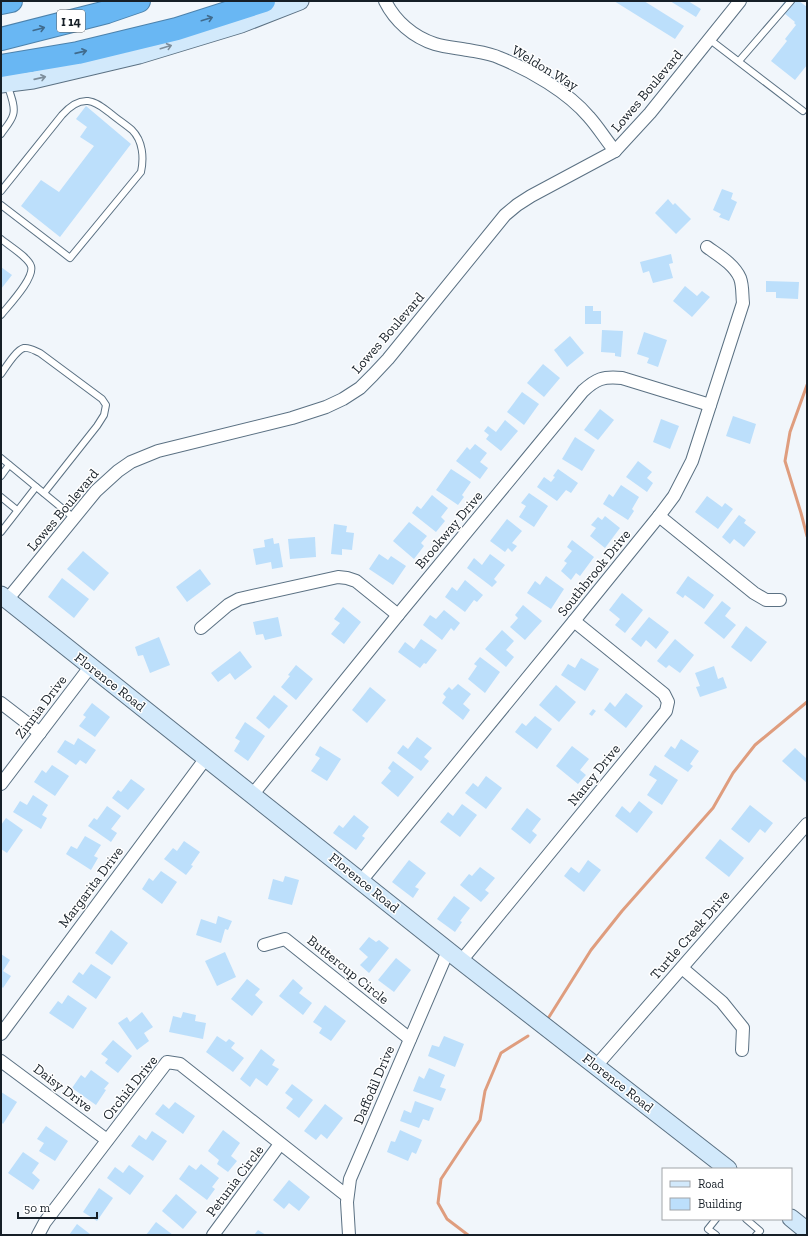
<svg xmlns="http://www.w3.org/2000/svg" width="808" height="1236" font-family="'Zilla Slab',serif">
  <rect width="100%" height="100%" fill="#f1f6fb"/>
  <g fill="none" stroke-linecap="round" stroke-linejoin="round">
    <!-- stream -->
    <g stroke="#df9d7e" stroke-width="3">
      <path d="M807 385 790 432 785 461 801 513 807 536"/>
      <path d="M549 1017 591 950 622 911 713 808 733 773 755 745 807 702"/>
      <path d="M468 1235 447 1219 438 1203 441 1179 480 1120 485 1091 501 1053 528 1036"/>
    </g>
  </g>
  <!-- building -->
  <g fill="#bcdffb">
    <path d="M614 1H644L684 26 675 39Z"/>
    <path d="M670 1H688L701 9 696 17Z"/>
    <path d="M785 1H799L807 7V65L795 80 771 61 787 41 785 39 796 25 794 23 795 22 779 9Z"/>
    <path d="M86 106 131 144 60 237 21 206 41 180 59 192 94 146 80 137 87 127 76 119Z"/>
    <path d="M722 189 733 193 731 199 737 202 729 221 719 217 721 214 713 210Z"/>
    <path d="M668 199 673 205 675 203 691 219 676 234 655 213Z"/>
    <path d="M671 254 673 263 669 264 673 278 653 283 649 271 643 273 640 262Z"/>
    <path d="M1 267 12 275 1 289Z"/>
    <path d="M766 281 799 282 798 299 776 298V292H766Z"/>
    <path d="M685 286 697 296 702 291 710 297 692 317 673 301Z"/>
    <path d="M585 306H593V311H601V324H585Z"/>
    <path d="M602 330 623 331 621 357 615 356V353L601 352Z"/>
    <path d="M644 332 667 340 658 367 647 363 649 358 637 354Z"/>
    <path d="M570 336 584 353 567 367 554 350Z"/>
    <path d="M543 364 560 378 544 397 527 383Z"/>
    <path d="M522 392 539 404 524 425 507 412Z"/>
    <path d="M600 409 614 420 598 440 584 430Z"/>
    <path d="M733 416 756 424 750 444 726 436Z"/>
    <path d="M661 419 679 426 670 449 653 442Z"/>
    <path d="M505 420 518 431 501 451 486 439 489 435 484 431 488 426 496 432Z"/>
    <path d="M575 437 595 450 582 471 562 459Z"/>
    <path d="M475 444 487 453 480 462 488 468 480 479 456 461 467 447 470 450Z"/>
    <path d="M638 461 652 472 647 478 653 483 647 492 626 477Z"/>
    <path d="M451 469 471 482 462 495 464 497 458 505 436 490Z"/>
    <path d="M558 469 578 483 571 493 566 490 557 501 537 487 544 477 551 482 555 477 553 476Z"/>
    <path d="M621 485 639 497 632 509 634 511 628 520 603 504 609 494 613 497Z"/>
    <path d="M529 493 548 506 534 527 519 517 526 506 521 503Z"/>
    <path d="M432 495 448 508 441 517 445 521 436 532 412 513 417 506 421 509Z"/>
    <path d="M707 496 722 507 725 503 733 509 718 529 695 512Z"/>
    <path d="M739 515 746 520 744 523 756 532 744 547 734 539 730 544 722 537Z"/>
    <path d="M605 516 620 528 605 548 590 536 596 528 591 525 598 517 602 520Z"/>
    <path d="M507 519 522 531 512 543 517 546 512 552 508 548 505 552 490 541Z"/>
    <path d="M409 522 427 536 421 543 424 546 414 559 393 541Z"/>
    <path d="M334 524 347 526 346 532 354 533 352 550 342 549V555L331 554Z"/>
    <path d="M315 537 316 557 290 559 288 539Z"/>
    <path d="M273 538 274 544 279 543 283 567 272 569 271 562 256 565 253 549 265 547 264 540Z"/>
    <path d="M572 540 594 557 580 576 576 573 571 580 561 571 567 563 564 561 572 551 567 547Z"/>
    <path d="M83 551 109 573 94 591 67 569Z"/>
    <path d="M379 554 388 560 391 556 406 566 393 585 369 569Z"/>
    <path d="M490 554 505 565 494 579 497 582 492 587 467 568 474 558 482 565Z"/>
    <path d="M200 569 211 584 187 602 176 587Z"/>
    <path d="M546 576 564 589 551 609 527 593 535 581 540 585Z"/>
    <path d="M688 576 714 595 704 609 685 595 683 598 676 593Z"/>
    <path d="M62 578 89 599 74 618 48 597Z"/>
    <path d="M465 580 483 595 477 602 474 600 465 612 445 597 452 587 457 591Z"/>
    <path d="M622 593 643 610 625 633 615 625 620 619 609 610Z"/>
    <path d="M722 601 731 608 725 616 736 625 724 639 704 623Z"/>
    <path d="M523 605 542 621 525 640 510 627 518 618 515 615Z"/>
    <path d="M343 607 361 622 344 644 331 634 340 623 334 619Z"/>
    <path d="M444 610 460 623 454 631 451 628 442 640 423 625 430 615 436 619Z"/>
    <path d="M278 617 282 636 265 640 263 634 256 635 253 622Z"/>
    <path d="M649 617 669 632 656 649 646 640 641 647 631 639Z"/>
    <path d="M746 626 767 642 751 662 731 647Z"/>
    <path d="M502 630 514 641 506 650 514 657 506 667 485 649Z"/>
    <path d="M159 637 170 665 150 673 143 655 138 656 135 647Z"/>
    <path d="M421 639 437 650 426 664 424 663 420 668 398 652 405 642 414 649Z"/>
    <path d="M675 639 694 655 680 673 669 665 666 668 657 661Z"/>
    <path d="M240 651 252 667 235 680 230 673 218 682 211 673Z"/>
    <path d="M480 657 500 672 485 693 468 679 477 666 474 664Z"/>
    <path d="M581 658 599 669 585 691 561 675 568 664 575 668Z"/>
    <path d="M296 665 313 679 296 700 281 687 290 676 288 675Z"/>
    <path d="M714 666 718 679 723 677 727 688 700 697 696 687 700 686 695 673Z"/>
    <path d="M458 684 471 694 463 704 470 710 463 720 442 703 446 697 443 694 449 687 452 690Z"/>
    <path d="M556 685 576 702 559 722 539 705Z"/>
    <path d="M370 687 386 700 367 723 352 710Z"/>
    <path d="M626 693 643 706 626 728 604 710 610 702 615 707Z"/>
    <path d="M274 695 288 706 269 729 256 718Z"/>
    <path d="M92 703 110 717 95 737 79 726 86 717 83 715Z"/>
    <path d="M593 709 596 711 592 716 589 714Z"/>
    <path d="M535 716 552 729 537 749 515 732 522 723 526 726Z"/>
    <path d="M245 722 265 736 248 761 234 751 240 741 235 738Z"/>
    <path d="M417 737 432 748 424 757 429 761 421 771 397 753 403 745 408 749Z"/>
    <path d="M78 738 96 750 86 764 80 760 76 765 57 752 65 740 74 745Z"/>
    <path d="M681 739 699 751 690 764 693 766 688 772 664 756 671 746 675 749Z"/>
    <path d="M320 746 341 759 327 781 311 771 320 758 315 755Z"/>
    <path d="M572 746 589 759 580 770 586 775 578 784 556 766Z"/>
    <path d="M795 748 807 759V783L782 761Z"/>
    <path d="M393 761 414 777 398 797 381 783 391 771 388 768Z"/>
    <path d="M52 765 69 776 55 796 34 782 42 770 46 773Z"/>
    <path d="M655 765 678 780 662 805 647 795 657 780 649 775Z"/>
    <path d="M486 776 502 788 486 809 465 793 473 783 478 787Z"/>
    <path d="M131 779 145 789 128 810 112 798 118 790 121 792Z"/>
    <path d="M33 795 48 805 42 815 47 818 41 829 13 812 20 801 27 805Z"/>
    <path d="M639 801 653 812 637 833 615 816 622 806 630 813Z"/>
    <path d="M462 804 477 815 460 837 440 822 448 812 453 816Z"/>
    <path d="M750 805 773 823 765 833 760 829 749 843 731 829Z"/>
    <path d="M107 806 121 816 111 829 117 833 111 842 88 826 94 818 97 820Z"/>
    <path d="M527 808 541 819 532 831 537 835 530 844 511 829Z"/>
    <path d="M354 815 369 827 362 836 365 838 356 850 333 833 339 825 343 828Z"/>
    <path d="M6 818 23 830 7 853 1 849V825Z"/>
    <path d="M85 836 101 845 94 856 98 858 91 870 66 854 71 846 77 849Z"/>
    <path d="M720 839 744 858 729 877 705 858Z"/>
    <path d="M184 841 200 852 191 865 193 866 186 875 164 859 173 848 177 851Z"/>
    <path d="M409 860 426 873 415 887 419 889 413 898 392 882Z"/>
    <path d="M588 860 601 870 584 892 564 876 571 867 579 873Z"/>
    <path d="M480 867 495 878 485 890 489 893 481 902 460 885 469 874 472 876Z"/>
    <path d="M161 871 177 882 162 904 142 889 149 878 153 881Z"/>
    <path d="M285 876 299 880 292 905 268 899 273 879 283 882Z"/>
    <path d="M454 896 470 908 460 921 462 922 455 932 437 919Z"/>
    <path d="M218 916 232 921 228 930 225 929 221 943 196 935 201 919 216 924Z"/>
    <path d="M111 930 128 943 112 965 95 953Z"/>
    <path d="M369 937 376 942 379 940 389 948 369 973 360 965 368 957 359 949Z"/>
    <path d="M225 952 236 977 217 986 205 961Z"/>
    <path d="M1 954 10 960 3 971 11 976 3 988 1 986Z"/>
    <path d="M396 958 411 970 394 992 378 980Z"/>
    <path d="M91 964 111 977 96 999 72 982 79 972 83 975Z"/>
    <path d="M247 979 260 989 255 995 263 1002 252 1016 231 999Z"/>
    <path d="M293 979 303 988 299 993 312 1003 303 1015 279 996Z"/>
    <path d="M68 995 87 1008 73 1029 49 1013 58 1001 62 1004Z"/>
    <path d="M325 1005 346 1021 331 1041 319 1033 322 1028 313 1022Z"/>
    <path d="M142 1012 153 1027 144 1033 149 1041 137 1050 118 1023 127 1017 130 1022Z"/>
    <path d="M183 1012 196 1015 195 1021 206 1023 203 1039 169 1032 173 1016 181 1018Z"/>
    <path d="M217 1036 226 1042 229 1039 235 1043 231 1048 244 1058 233 1072 206 1052Z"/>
    <path d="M444 1036 464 1044 455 1067 428 1056 432 1045 439 1047Z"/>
    <path d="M113 1040 132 1056 118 1073 105 1063 108 1059 101 1054Z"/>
    <path d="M261 1049 275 1060 272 1065 279 1069 267 1086 256 1078 250 1087 240 1079Z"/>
    <path d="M429 1068 445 1075 440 1087 446 1089 441 1101 413 1091 419 1076 424 1079Z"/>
    <path d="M91 1070 109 1083 104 1089 106 1090 96 1105 72 1088 81 1075 85 1078Z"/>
    <path d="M292 1084 313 1100 299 1118 286 1108 293 1099 285 1093Z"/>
    <path d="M1 1092 17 1102 3 1124 1 1122Z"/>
    <path d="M415 1101 434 1108 429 1121 423 1119 419 1128 400 1121 404 1110 411 1113Z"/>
    <path d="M175 1102 195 1116 183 1134 155 1114 163 1104 169 1109Z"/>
    <path d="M325 1104 343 1118 327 1139 321 1134 316 1140 304 1131Z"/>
    <path d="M46 1126 68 1141 55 1161 39 1151 44 1143 37 1139Z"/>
    <path d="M223 1130 240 1143 231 1156 237 1161 228 1172 217 1164 219 1160 208 1151Z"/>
    <path d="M400 1130 422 1140 416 1154 412 1152 408 1161 387 1152 391 1141 395 1142Z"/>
    <path d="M152 1131 167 1141 153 1161 131 1146 139 1135 146 1140Z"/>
    <path d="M23 1152 39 1163 32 1173 40 1180 33 1190 8 1173Z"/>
    <path d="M201 1164 219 1178 212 1187 215 1189 207 1200 179 1179 189 1165 196 1170Z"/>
    <path d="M129 1165 144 1176 130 1195 107 1178 115 1167 123 1173Z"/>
    <path d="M289 1180 310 1197 299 1211 289 1203 284 1209 273 1200Z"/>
    <path d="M99 1188 113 1198 97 1221 83 1212Z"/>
    <path d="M176 1194 197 1212 183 1229 162 1211Z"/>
    <path d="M156 1222 173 1235H146Z"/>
    <path d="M77 1224 90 1234 89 1235H69Z"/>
    <path d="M258 1230 266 1235H254Z"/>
  </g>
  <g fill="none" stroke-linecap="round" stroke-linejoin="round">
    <!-- lane casing -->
    <g stroke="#5b7183" stroke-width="8">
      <g id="lane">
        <path d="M709 39 803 111"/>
        <path d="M739 61 791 1"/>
        <path d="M1 134C5 128 11 122 13 115 16 107 10 93 7 84"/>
        <path d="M1 191 62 115C69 107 77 100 88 101 97 102 103 108 110 113 117 119 125 124 132 130 143 141 144 158 141 172L70 258 1 205"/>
        <path d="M1 239C8 245 28 257 31 266 35 278 9 305 1 315"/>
        <path d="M1 374C6 367 16 350 24 348 30 347 35 351 40 353L102 399 106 405 104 415 97 426 44 493"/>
        <path d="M1 458 74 518"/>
        <path d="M1 476 9 465"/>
        <path d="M1 497 17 510"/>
        <path d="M1 532 36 487"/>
        <path d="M746 1219 760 1231 756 1235"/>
        <path d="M716 1235 708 1229 716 1219"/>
      </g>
    </g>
    <!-- street casing -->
    <g stroke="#5b7183" stroke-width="14">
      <g id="street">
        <path d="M385 1C395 21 413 37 435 44 445 47 457 48 468 50 479 52 490 53 500 58 530 70 568 92 589 117 598 127 606 140 615 151"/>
        <path d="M659 516 754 593 766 600H780"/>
        <path d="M7 600 96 491 118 471 131 462 158 451 292 418 326 407 343 399 360 388 373 375 388 359 505 215 517 205 531 196 615 151 650 113 740 1"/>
        <path d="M201 628 228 605 239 599 338 577 347 578 356 581 398 615"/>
        <path d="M1 703 40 733"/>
        <path d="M1 784 90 667"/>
        <path d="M253 794 398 615 583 391C596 379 603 376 622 378L710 405"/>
        <path d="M361 881 574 621 659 516 674 496 692 461 743 303C742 295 743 286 740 278 734 264 718 255 707 247"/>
        <path d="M264 945 285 939 410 1039"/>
        <path d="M461 961 666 711 668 702 664 694 574 621"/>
        <path d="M682 968 722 1002 743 1028 742 1050"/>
        <path d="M1 1034 206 758"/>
        <path d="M1 1061 107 1140"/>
        <path d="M596 1066 807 824"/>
        <path d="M38 1235 45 1222 167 1062 180 1064 347 1196"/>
        <path d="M213 1235 280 1144"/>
        <path d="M349 1235 347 1202 350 1179 448 951"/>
      </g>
    </g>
    <!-- secondary casing -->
    <g stroke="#5b7183" stroke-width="19">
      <g id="secondary">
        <path d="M1 84 33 80 139 55 241 24 300 1"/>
        <path d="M1 595 461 961 728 1169"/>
        <path d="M791 1218 807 1231"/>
      </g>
    </g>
    <!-- highway casing -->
    <g stroke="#4c82ac" stroke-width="24">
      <g id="highway">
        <path d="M1 3 11 1"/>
        <path d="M1 39 107 12 139 1"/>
        <path d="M1 66 78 53 177 29 264 1"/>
      </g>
    </g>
    <!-- lane -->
    <use href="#lane" stroke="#fff" stroke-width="6"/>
    <!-- street -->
    <use href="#street" stroke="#fff" stroke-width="12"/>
    <!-- secondary -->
    <use href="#secondary" stroke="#d2e9fb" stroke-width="17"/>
    <!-- highway -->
    <use href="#highway" stroke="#69b7f3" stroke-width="22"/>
  </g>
  <!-- one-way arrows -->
  <defs><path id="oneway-shaft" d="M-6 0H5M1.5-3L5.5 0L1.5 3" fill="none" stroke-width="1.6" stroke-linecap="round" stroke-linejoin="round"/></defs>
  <g stroke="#406b8d">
    <use href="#oneway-shaft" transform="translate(207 19) rotate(-17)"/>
    <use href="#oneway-shaft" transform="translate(39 29) rotate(-15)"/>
    <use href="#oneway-shaft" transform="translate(81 52) rotate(-13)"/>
  </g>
  <g stroke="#7d8e9c">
    <use href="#oneway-shaft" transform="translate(166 47) rotate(-17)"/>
    <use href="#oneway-shaft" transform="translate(40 78) rotate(-13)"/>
  </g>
  <g text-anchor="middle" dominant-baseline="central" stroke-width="3" stroke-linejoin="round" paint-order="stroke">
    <!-- shield labels -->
    <rect fill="#fff" stroke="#5c6268" stroke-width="1" x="57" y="10" width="28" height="22" rx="3"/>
    <g font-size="13" font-weight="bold" fill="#161f27">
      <text x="71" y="21">I 14</text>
    </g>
    <!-- street labels -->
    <g font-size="14" fill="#161f27" stroke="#fff">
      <text transform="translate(545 68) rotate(31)">Weldon Way</text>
      <text transform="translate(647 91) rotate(-50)">Lowes Boulevard</text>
      <text transform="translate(388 333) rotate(-49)">Lowes Boulevard</text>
      <text transform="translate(63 510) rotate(-50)">Lowes Boulevard</text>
      <text transform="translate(449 530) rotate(-50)">Brookway Drive</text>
      <text transform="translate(594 573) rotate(-51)">Southbrook Drive</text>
      <text transform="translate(110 682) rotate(38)">Florence Road</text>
      <text transform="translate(41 707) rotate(-53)">Zinnia Drive</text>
      <text transform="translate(594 775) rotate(-51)">Nancy Drive</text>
      <text transform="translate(364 883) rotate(39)">Florence Road</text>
      <text transform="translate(91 887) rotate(-53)">Margarita Drive</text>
      <text transform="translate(690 935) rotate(-49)">Turtle Creek Drive</text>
      <text transform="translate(348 970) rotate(39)">Buttercup Circle</text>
      <text transform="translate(618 1083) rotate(38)">Florence Road</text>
      <text transform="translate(374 1085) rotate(-67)">Daffodil Drive</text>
      <text transform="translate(63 1088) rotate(37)">Daisy Drive</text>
      <text transform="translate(130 1088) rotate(-51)">Orchid Drive</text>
      <text transform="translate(235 1181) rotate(-53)">Petunia Circle</text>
    </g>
  </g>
  <!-- border -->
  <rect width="808" height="1236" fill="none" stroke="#161f27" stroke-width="4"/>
  <!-- legend -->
  <rect x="662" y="1168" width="130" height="52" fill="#ffffff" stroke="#a2a5a9"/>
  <rect x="670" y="1181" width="20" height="6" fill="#d2e9fb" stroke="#a2a5a9"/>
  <text x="698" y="1188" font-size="12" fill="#161f27">Road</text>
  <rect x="670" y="1198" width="20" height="12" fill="#bcdffb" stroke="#a2a5a9"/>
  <text x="698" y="1208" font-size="12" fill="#161f27">Building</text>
  <!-- scale -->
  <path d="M18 1212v6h79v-6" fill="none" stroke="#161f27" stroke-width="2"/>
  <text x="24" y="1212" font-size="12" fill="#161f27" stroke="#ffffff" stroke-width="3" paint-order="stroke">50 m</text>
</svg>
